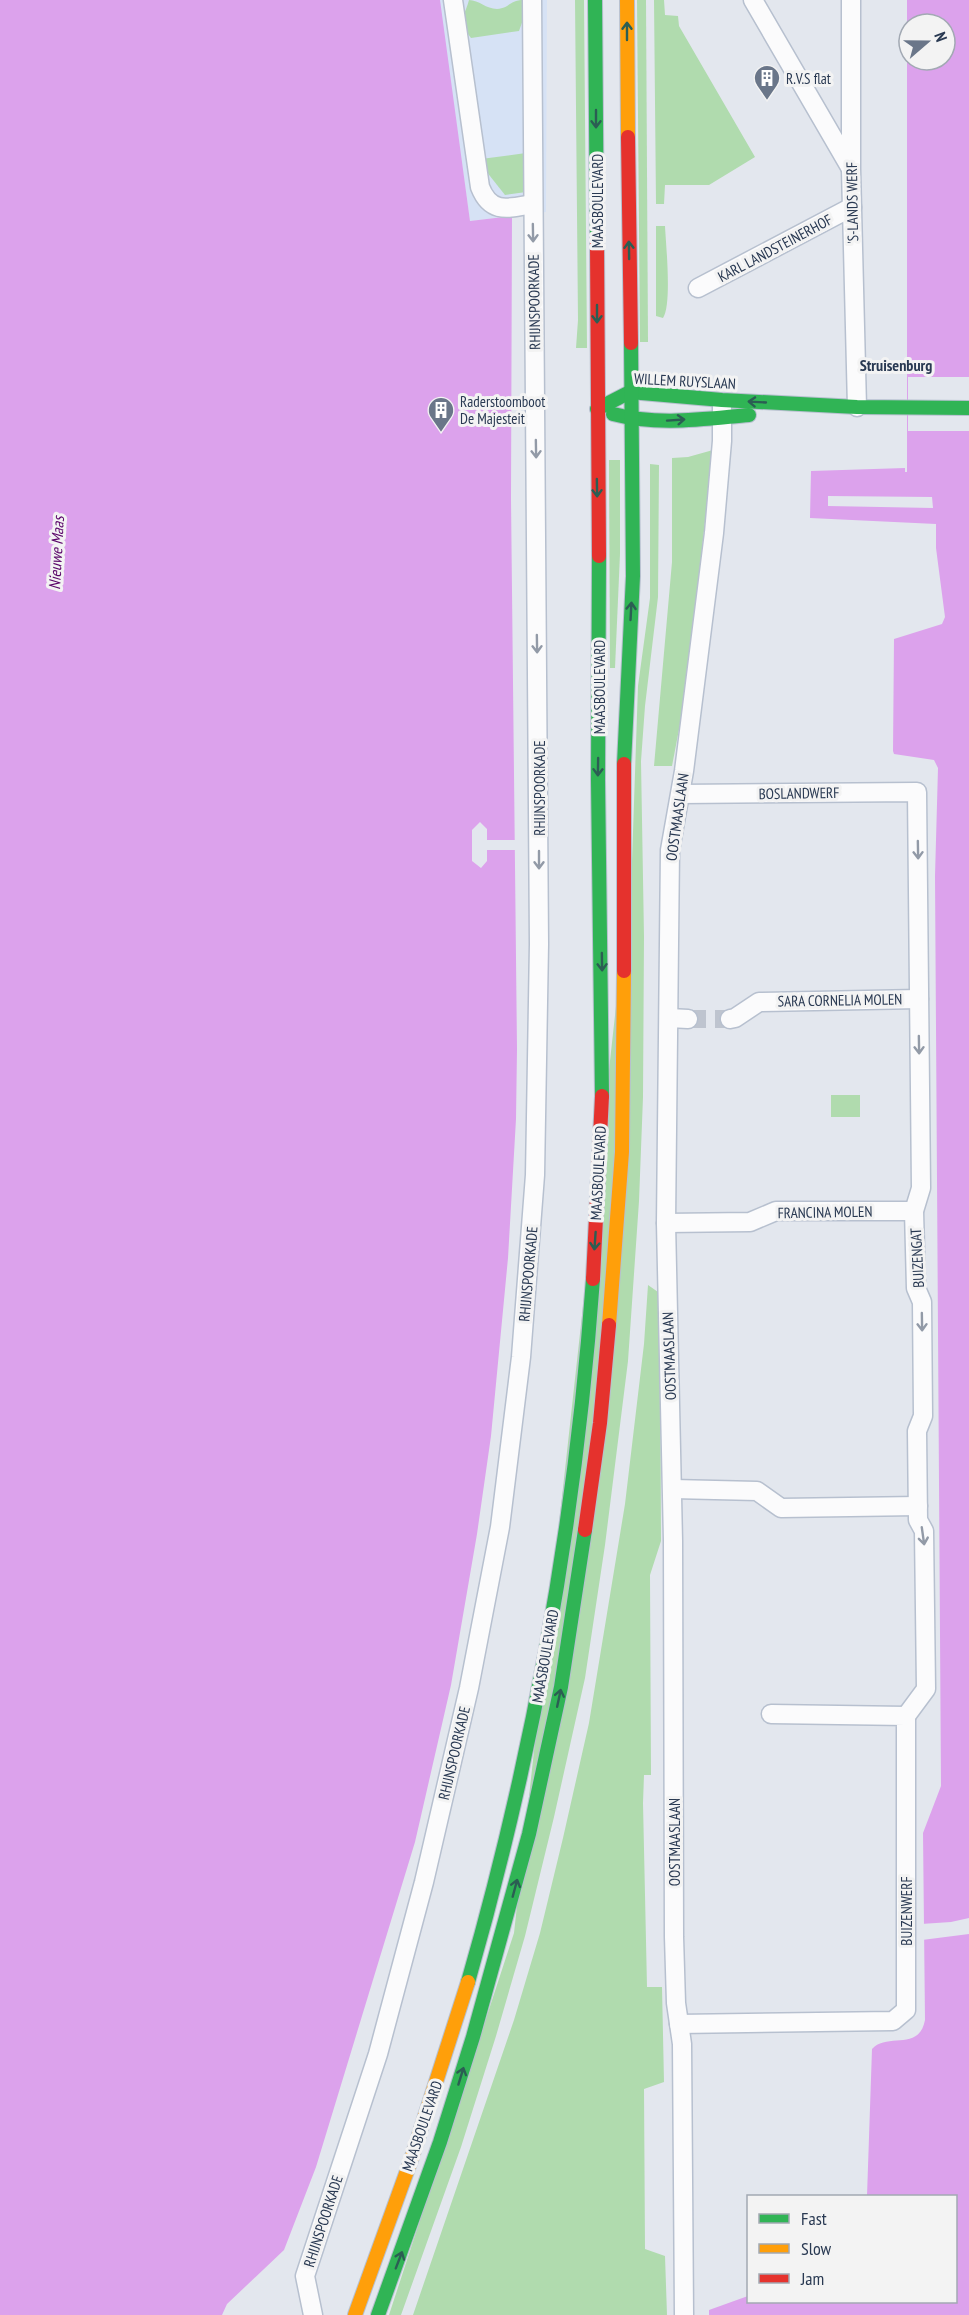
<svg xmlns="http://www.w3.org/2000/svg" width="969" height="2315" font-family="'PT Sans Narrow',sans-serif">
  <rect width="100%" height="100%" fill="#e3e7ee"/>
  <!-- built -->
  <path fill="#d6e2f5" d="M439 0H547L546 212 470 221Z"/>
  <!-- green -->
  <g fill="#b0dbae">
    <path d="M469 0C479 0 486 9 497 9 510 8 509 0 524 0V17L519 31 471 38C456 19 464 19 469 0Z"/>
    <path d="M575 0H584L587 348H576L578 320Z"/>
    <path d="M637 0H646L648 342H640Z"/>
    <path d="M654 0H664L665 15 678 16 679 26 755 157 709 185H665L664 204H656Z"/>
    <path d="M526 153V192L505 195 482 166 481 159Z"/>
    <path d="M656 226H665C666 245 672 305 663 318L656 316Z"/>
    <path d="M713 450 686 693 672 766H654L672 562V458L688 457Z"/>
    <path d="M609 460H620V554L615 668H610Z"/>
    <path d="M650 464 659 465 658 597 645 706 641 761 644 937 643 1097 639 1201 628 1361 605 1545 585 1678 554 1817 525 1936 496 2036 461 2147 401 2315H389L514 1933 632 861 638 686 650 598Z"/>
    <rect x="831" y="1095" width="29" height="22"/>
    <path d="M648 1285 658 1292 660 1303 661 1541 650 1575 651 1775H644L643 1803 647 1987H662L664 2082 644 2089 645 2249 665 2256 667 2315H413L514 2020 540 1933 563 1838 589 1723 625 1504 644 1344Z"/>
  </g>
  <!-- water -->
  <g fill="#dca2ec" fill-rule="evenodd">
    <path d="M0 0H440L470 221 512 216 511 499 517 1049 516 1119 508 1258 491 1436 477 1534 451 1685 415 1842 316 2167 284 2250 227 2304 222 2315H0Z"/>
    <path d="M907 0H969V2315H709V2310L748 2296V2302H956V2196H867L872 2049C887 2032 919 2052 925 2020L923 1833 941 1786 935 876 938 768 934 760 894 754 893 751 894 639 942 624 945 617 936 548V524L810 518 811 471 905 468V472H907ZM909 24H945V60H909ZM828 496 932 497 933 508 828 506Z"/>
  </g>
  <!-- pier -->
  <g fill="#e3e7ee">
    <rect x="908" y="377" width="61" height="54"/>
    <path d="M480 822 487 829V840H517V850H487V861L481 868 472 861V830Z"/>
    <path d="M969 1918V1934L922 1940 921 1924 951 1922Z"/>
  </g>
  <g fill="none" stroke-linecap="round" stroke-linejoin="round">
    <!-- street-tunnel -->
    <path stroke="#bec4cf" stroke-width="18" stroke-dasharray="18 9" stroke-linecap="butt" d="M688 1019H730"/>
    <!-- street casing -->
    <g stroke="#b7c0cf" stroke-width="21">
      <g id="street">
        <path d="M453 0 480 187C491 215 509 208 533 204"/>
        <path d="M753 0 850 167"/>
        <path d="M851 0V169L857 407"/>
        <path d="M698 288 852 207"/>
        <path d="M681 794 917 792 921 1188 914 1211 916 1288 922 1302 923 1416 917 1431 918 1520 924 1531 926 1689 906 1716"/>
        <path d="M669 1018 688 1019"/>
        <path d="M730 1019 735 1018 759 1002 919 999"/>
        <path d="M666 1223 750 1222 776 1211H914"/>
        <path d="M673 1489 757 1491 781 1508 918 1506"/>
        <path d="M679 2024 893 2021 906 2010V1716L771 1714"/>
        <path d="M313 2315 305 2276 378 2054 424 1882 469 1688 500 1527 521 1357 535 1175 539 944 532 0"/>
        <path d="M684 2315 682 2044 676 2003 674 1937 673 1541 666 1223 670 850 684 771 714 533 722 441V407"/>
      </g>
    </g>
    <!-- fast casing -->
    <g stroke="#b7c0cf" stroke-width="16">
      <g id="fast">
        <path d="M595 0 597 242"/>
        <path d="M597 409 630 392 722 400 857 407 969 408"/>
        <path d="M613 414C658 426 703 419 749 415"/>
        <path d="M599 556 598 780 602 1096"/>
        <path d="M624 764 633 576 631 343"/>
        <path d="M468 1982C534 1752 576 1517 593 1279"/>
        <path d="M378 2315 440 2142 473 2037 529 1834 561 1687 585 1530"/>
      </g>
    </g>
    <!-- slow casing -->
    <g stroke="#b7c0cf" stroke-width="16">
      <g id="slow">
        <path d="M627 0 628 137"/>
        <path d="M609 1325 622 1152 624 971"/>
        <path d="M355 2315 411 2160 468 1982"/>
      </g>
    </g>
    <!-- jam casing -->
    <g stroke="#b7c0cf" stroke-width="16">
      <g id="jam">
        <path d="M628 137 631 343"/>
        <path d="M597 242 599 556"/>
        <path d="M624 764V971"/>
        <path d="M593 1279 602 1096"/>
        <path d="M585 1530 600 1423 609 1325"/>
      </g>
    </g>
    <!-- street -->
    <use href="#street" stroke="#fbfbfc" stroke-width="18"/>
    <!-- fast -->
    <use href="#fast" stroke="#30b455" stroke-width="14"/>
    <!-- slow -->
    <use href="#slow" stroke="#ff9f0a" stroke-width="14"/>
    <!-- jam -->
    <use href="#jam" stroke="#e5322d" stroke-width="14"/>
  </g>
  <!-- one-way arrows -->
  <defs><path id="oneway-shaft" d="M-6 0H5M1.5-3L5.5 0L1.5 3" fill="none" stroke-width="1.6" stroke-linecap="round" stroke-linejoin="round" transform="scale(1.5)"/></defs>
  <g stroke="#2b5e53">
    <use href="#oneway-shaft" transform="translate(627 31) rotate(-90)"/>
    <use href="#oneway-shaft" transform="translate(596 119) rotate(90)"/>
    <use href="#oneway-shaft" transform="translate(629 250) rotate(-91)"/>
    <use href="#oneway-shaft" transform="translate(597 314) rotate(90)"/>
    <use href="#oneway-shaft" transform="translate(757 402) rotate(-177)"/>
    <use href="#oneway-shaft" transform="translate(676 420) rotate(-4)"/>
    <use href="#oneway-shaft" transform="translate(597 488) rotate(89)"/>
    <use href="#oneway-shaft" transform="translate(631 611) rotate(-87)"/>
    <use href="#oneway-shaft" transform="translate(598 767) rotate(91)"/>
    <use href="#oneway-shaft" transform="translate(602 962) rotate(89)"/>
    <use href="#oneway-shaft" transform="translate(595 1241) rotate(94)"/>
    <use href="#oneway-shaft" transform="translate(559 1698) rotate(-78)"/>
    <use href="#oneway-shaft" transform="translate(515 1888) rotate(-75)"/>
    <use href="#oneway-shaft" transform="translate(461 2076) rotate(-73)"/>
    <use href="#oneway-shaft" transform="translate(399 2260) rotate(-69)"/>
  </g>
  <g stroke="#929aa7">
    <use href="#oneway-shaft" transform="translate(533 233) rotate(89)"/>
    <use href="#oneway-shaft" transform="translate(536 449) rotate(89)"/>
    <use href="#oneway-shaft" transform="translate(537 644) rotate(89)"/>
    <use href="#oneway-shaft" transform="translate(918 850) rotate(89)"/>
    <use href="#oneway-shaft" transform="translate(539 860) rotate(90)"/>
    <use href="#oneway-shaft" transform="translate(919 1045) rotate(89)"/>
    <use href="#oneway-shaft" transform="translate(922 1322) rotate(89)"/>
    <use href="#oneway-shaft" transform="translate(923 1536) rotate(82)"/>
  </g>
  <!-- icons -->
  <defs>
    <g id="building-pin" transform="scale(1.35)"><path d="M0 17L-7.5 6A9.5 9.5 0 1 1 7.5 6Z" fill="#6a7689" stroke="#f3f3f3"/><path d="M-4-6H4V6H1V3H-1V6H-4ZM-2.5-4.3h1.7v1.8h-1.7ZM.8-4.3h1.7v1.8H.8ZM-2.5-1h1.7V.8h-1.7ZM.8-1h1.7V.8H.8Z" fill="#fff"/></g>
  </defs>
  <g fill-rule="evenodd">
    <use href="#building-pin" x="767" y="78"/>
    <use href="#building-pin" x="441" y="410"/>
  </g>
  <g text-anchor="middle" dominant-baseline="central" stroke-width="6" stroke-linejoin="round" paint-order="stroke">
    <!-- poi labels -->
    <g font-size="15" fill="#293952" stroke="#f3f3f3" text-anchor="start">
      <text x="786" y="78">R.V.S flat</text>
      <text x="460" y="401">Raderstoomboot<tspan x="460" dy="17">De Majesteit</tspan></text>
    </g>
    <!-- street labels -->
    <g font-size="15" fill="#293952" stroke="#f3f3f3">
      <text transform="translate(597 201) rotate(-90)">MAASBOULEVARD</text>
      <text transform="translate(852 203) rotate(-91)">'S-LANDS WERF</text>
      <text transform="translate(775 248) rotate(-28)">KARL LANDSTEINERHOF</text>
      <text transform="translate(534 302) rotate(-91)">RHIJNSPOORKADE</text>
      <text transform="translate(685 381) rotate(3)">WILLEM RUYSLAAN</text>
      <text transform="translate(599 687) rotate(-90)">MAASBOULEVARD</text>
      <text transform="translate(539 788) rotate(-90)">RHIJNSPOORKADE</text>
      <text transform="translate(799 793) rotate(-1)">BOSLANDWERF</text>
      <text transform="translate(677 817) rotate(-82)">OOSTMAASLAAN</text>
      <text transform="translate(840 1000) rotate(-1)">SARA CORNELIA MOLEN</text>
      <text transform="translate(598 1173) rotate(-87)">MAASBOULEVARD</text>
      <text transform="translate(825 1212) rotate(-1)">FRANCINA MOLEN</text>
      <text transform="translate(917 1258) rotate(-93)">BUIZENGAT</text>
      <text transform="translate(528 1274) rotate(-85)">RHIJNSPOORKADE</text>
      <text transform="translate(669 1356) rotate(-92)">OOSTMAASLAAN</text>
      <text transform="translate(545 1656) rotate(-80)">MAASBOULEVARD</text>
      <text transform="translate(454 1753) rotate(-77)">RHIJNSPOORKADE</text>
      <text transform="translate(674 1842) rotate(-90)">OOSTMAASLAAN</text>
      <text transform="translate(906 1911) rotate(-90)">BUIZENWERF</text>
      <text transform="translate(422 2126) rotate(-71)">MAASBOULEVARD</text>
      <text transform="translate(323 2221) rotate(-72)">RHIJNSPOORKADE</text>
    </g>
    <!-- neighbourhood labels -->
    <g font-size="16" font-weight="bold" fill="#293952" stroke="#f3f3f3">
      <text x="896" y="365">Struisenburg</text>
    </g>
    <!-- water labels -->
    <g font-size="16" font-style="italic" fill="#5a0569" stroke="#f3f3f3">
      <text transform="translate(56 553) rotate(-87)">Nieuwe Maas</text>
    </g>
  </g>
  <!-- legend -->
  <rect x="747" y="2195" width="210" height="108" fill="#f3f3f3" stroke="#a2a9b3" stroke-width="1.5"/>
  <rect x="759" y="2214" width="30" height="9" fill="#30b455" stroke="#a2a9b3" stroke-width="1.5"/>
  <text x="801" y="2225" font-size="18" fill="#293952">Fast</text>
  <rect x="759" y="2244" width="30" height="9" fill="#ff9f0a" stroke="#a2a9b3" stroke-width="1.5"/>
  <text x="801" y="2255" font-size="18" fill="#293952">Slow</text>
  <rect x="759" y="2274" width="30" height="9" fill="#e5322d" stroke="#a2a9b3" stroke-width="1.5"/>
  <text x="801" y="2285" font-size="18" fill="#293952">Jam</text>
  <!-- north arrow -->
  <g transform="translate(927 42) rotate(70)"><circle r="28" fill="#f3f3f3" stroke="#a2a9b3" stroke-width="1.5"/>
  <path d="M0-4.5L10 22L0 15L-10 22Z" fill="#6a7689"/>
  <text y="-9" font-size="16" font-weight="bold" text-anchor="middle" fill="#293952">N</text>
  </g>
</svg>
